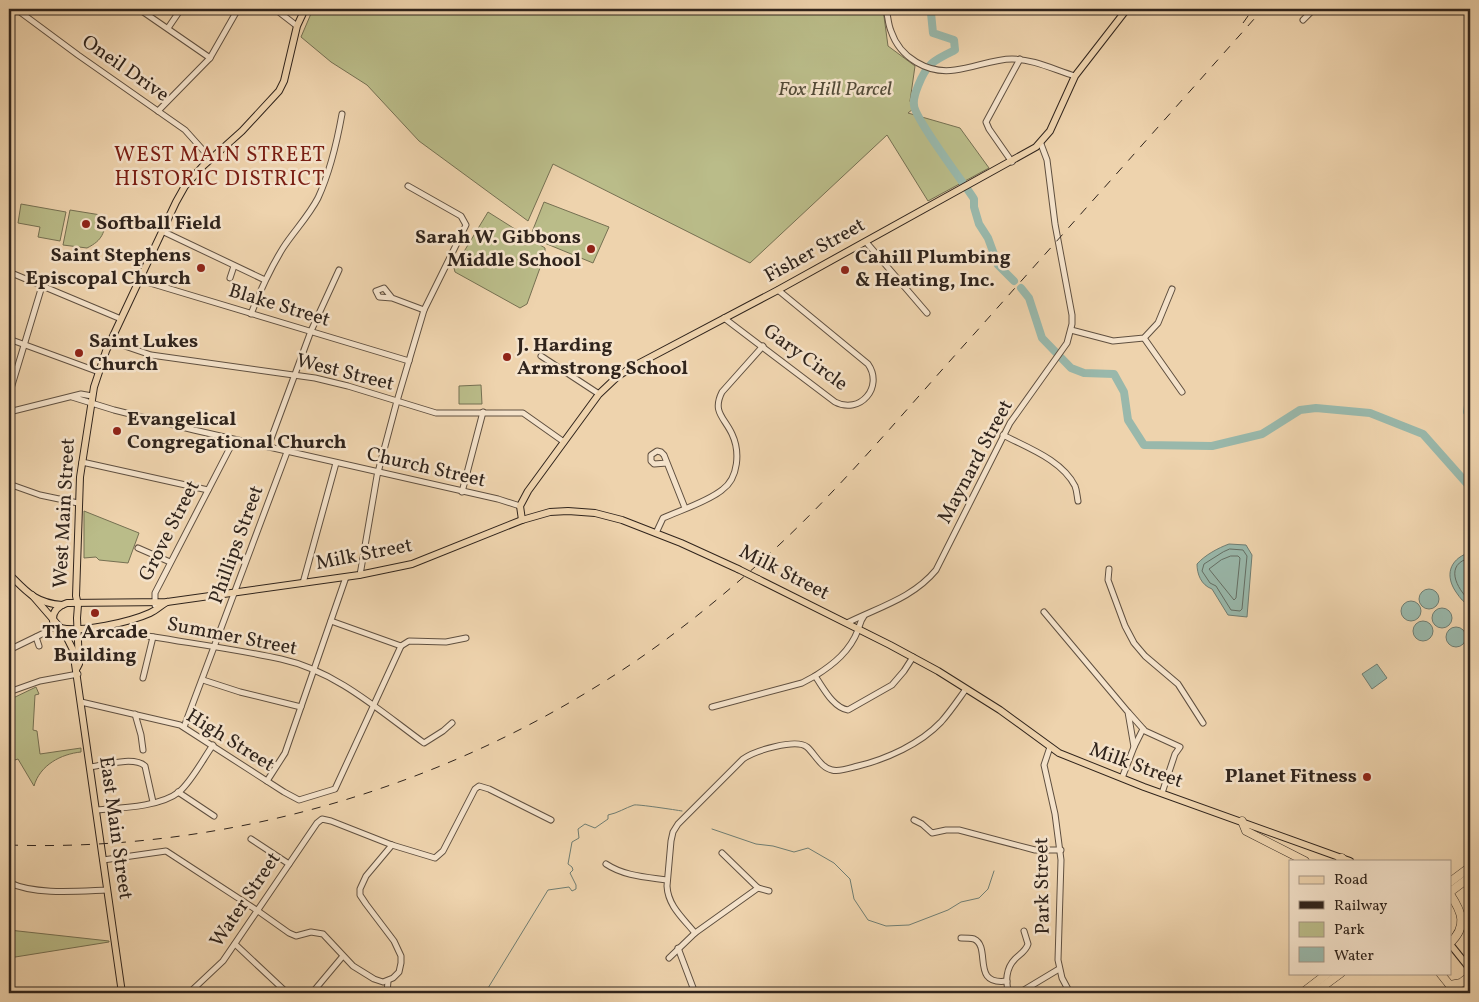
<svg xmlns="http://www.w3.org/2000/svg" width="1479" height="1002" font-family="Vollkorn,serif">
  <rect width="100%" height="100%" fill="#eed3ad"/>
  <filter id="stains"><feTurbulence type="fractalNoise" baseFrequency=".004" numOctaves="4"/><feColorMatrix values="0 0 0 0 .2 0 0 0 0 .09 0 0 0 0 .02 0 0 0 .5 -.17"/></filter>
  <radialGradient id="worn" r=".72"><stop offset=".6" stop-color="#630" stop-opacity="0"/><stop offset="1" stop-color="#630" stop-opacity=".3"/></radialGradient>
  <!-- green -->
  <g fill="#babc89" stroke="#757052">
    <path d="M313 9H883L888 46 915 66 910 101 913 109 908 113 960 128 989 168 928 201 887 135 750 263 553 164 528 221 419 141 367 85 331 62 301 37Z"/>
    <path d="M544 202 609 227 593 263 530 237Z"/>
    <path d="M21 204 66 212 60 241 38 237 40 227 18 223Z"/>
    <path d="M70 210 107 216C104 233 103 240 87 248L63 245Z"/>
    <path d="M488 212 545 248V254L527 304 520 308 455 272 454 268Z"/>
    <path d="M481 385 482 404H459V386Z"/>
    <path d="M84 511 139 533 128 563 99 560 96 557 84 558Z"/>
    <path d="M36 687 39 694 35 695 33 730 37 731 40 754 81 748V752C61 754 40 765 34 786L18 759 15 760 9 750V700Z"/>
    <path d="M9 930 109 941V942L9 958Z"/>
  </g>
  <!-- water -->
  <g fill="#99b8ab" stroke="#6f7d72">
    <path d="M1229 544 1246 545 1252 555 1247 617 1228 615 1212 589C1201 585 1197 574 1197 564 1205 555 1218 548 1229 544Z"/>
    <path d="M1468 553H1470V606C1464 603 1460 598 1456 592 1445 576 1449 560 1468 553Z"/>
    <circle cx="1429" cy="599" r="10"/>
    <circle cx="1411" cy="611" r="10"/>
    <circle cx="1442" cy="618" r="10"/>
    <circle cx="1423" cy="631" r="10"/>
    <circle cx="1456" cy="637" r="10"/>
    <path d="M1377 664 1387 678 1372 689 1362 674Z"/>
  </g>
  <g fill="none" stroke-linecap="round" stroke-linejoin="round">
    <!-- shore -->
    <g stroke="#646e64" stroke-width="1">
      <path d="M1230 549 1243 550 1247 556 1242 609 1240 611 1231 610 1216 586 1210 583 1202 571 1204 564 1223 552Z"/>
      <path d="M1231 556H1238L1240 558 1236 598 1234 600 1209 569 1221 560Z"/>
      <path d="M1470 558C1444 564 1456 588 1470 601"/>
    </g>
    <!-- stream -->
    <g stroke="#6f7d72" stroke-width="1">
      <path d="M712 829 756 844 773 846 794 852 808 848 834 863 850 879 854 899 868 920 886 926 909 925 948 910 961 902 979 898 988 889 994 871"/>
      <path d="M485 993 548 890 569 887 572 891 576 889V885L570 873 573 870 572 867 568 864 572 842 579 838 578 829 585 824 595 828 608 819V815C618 813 625 808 634 805 637 804 676 810 682 811"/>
    </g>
    <!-- river -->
    <g stroke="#99b8ab" stroke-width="8">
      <path d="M929 9 931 13 933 33 954 40 955 50C934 60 927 63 918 86 916 91 913 99 914 105 914 118 964 183 974 199V207L979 224 988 238 998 265 1014 281"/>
      <path d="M1021 288 1029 298 1042 338 1071 368 1084 373 1114 374 1124 392 1128 420 1144 445 1212 446 1262 434 1300 410 1316 408 1370 413 1423 434 1470 487"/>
      <path d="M1470 338 1468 355 1470 356"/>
      <path d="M1470 364 1468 367 1470 382"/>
      <path d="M1470 405 1468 406 1467 412 1470 415"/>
      <path d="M1470 424 1469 430 1470 431"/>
    </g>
    <!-- minor casing -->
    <g stroke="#605040" stroke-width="7">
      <g id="minor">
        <path d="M16 9 78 55 185 130 211 159"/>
        <path d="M139 9 210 58"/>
        <path d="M275 9 297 26"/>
        <path d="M886 9C888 16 888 24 891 31 900 58 928 74 955 70 974 68 993 59 1012 59 1033 59 1055 70 1075 76"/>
        <path d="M1303 20 1314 9"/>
        <path d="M168 28 181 9"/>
        <path d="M158 111 210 58 238 9"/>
        <path d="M1012 162 989 129 986 122 1020 59"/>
        <path d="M162 231 265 280"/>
        <path d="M866 242 927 313"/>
        <path d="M9 272 121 319"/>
        <path d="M230 278 234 266"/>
        <path d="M140 280 409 361"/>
        <path d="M392 298 379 297 376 291 384 288 392 298 424 310"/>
        <path d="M251 314C260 291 270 269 283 248 294 231 308 217 318 198 330 172 337 142 342 114"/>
        <path d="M724 318 835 402C860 415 884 387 868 364L778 290"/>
        <path d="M1071 330 1113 341 1144 338 1158 323 1172 289"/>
        <path d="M1144 338 1182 392"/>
        <path d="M9 339 99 372"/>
        <path d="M110 341 151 355 315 378 348 386 436 413H523L564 442"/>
        <path d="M541 356 599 394"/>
        <path d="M9 395 42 286"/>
        <path d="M72 397 114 410 194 430 498 499 520 506"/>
        <path d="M9 412 81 394 92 396"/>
        <path d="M1003 435C1028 448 1062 460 1075 486 1077 491 1077 496 1078 501"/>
        <path d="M268 447 311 331 339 270"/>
        <path d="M82 462 208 490"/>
        <path d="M667 463 654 464 651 461V455L657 451 661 452 664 455 685 508"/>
        <path d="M9 484 40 495 78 503"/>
        <path d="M462 492 483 412"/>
        <path d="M656 533 663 518C681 510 707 502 722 490 739 478 740 451 732 434 724 417 712 412 722 392L763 346"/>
        <path d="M138 548 170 562"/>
        <path d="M1109 569 1108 580 1125 626 1134 643 1145 656 1178 684 1203 723"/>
        <path d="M360 575 377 476 397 401 424 310 466 225 461 216 408 186"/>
        <path d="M303 583 336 463"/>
        <path d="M155 605V593L234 440"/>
        <path d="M1044 612 1128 712 1134 747 1122 778"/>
        <path d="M864 616C860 621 860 625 858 630 850 651 834 664 815 676 823 687 833 708 848 710L892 685 904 671 913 657"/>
        <path d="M331 621 401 646"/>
        <path d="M847 623C879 607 913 598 936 570L1010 423 1067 343 1072 324V315L1055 224 1047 160 1041 144"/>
        <path d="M98 627C116 635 135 634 154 637 196 644 240 650 281 659 336 671 380 711 424 743L443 731 452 723"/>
        <path d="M36 637 39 646"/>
        <path d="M401 646 409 641 446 642 466 638"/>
        <path d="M9 650 44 633 57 625"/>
        <path d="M143 678 153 637"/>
        <path d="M203 680 240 692 301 707"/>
        <path d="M9 692 40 681 78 674"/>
        <path d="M81 702 180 725 284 792 299 800 335 789 401 646"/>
        <path d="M712 707 802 683 815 676"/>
        <path d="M1129 713 1145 731 1180 747 1175 754 1162 793"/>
        <path d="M135 714 141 735 143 750"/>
        <path d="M184 727 287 452"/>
        <path d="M1050 747 1044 765 1055 814 1061 860 1058 960 1062 978 1070 993"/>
        <path d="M1134 747 1143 729"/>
        <path d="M90 767C104 765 134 756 145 766L153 802"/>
        <path d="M267 781 285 753 346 577"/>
        <path d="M178 792 214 816"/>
        <path d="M96 810C120 808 160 807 179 792 192 781 203 759 213 745"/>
        <path d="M914 820 922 824 932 833 946 830H959L1035 850H1061"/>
        <path d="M251 839 289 864"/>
        <path d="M722 853 758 888 769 891"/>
        <path d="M103 860 166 851 258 911 289 933 296 936 311 932 323 934 353 966 374 979 383 982 393 978 399 972 401 963V956L394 941 366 904 360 895V889L366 876 392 845"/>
        <path d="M606 864C624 876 646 877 667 880"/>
        <path d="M10 883C35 895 79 891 107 890"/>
        <path d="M695 933C683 918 668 906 667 886L671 841 673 832 678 824 743 759C754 751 796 738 807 747 815 754 821 768 832 770 840 772 850 768 858 766 887 759 920 744 941 722 950 712 958 700 966 689"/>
        <path d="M961 938C965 938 970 938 974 939 992 947 970 986 1007 981"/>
        <path d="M235 944 284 990"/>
        <path d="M678 948 695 993"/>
        <path d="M669 958 695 933 758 888"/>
        <path d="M189 993 223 961 317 823 322 819 331 821 392 845 435 858 443 851 475 789 479 786 489 789 551 820"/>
        <path d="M312 993 343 956"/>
        <path d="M387 993 388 981"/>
        <path d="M1009 993C1005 982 1006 968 1015 959 1020 954 1026 951 1028 944L1024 931"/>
        <path d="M1019 993 1059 969"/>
      </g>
    </g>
    <!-- major casing -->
    <g stroke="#30241c" stroke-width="8">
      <g id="major">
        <path d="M522 520 520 506 528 491 599 394 618 376 634 366 778 290 1036 147 1050 131 1075 76 1127 9"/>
        <path d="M9 574C27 592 35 603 62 605"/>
        <path d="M758 579 890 645 938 671 1000 710 1059 753 1144 787 1350 861"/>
        <path d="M32 595 64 632 73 650 122 993"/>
        <path d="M53 621C52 611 58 606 67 603L167 602 359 575 412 564 522 520 550 512 568 511 595 513 622 520 681 543 738 569"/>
        <path d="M60 628C82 633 130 622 150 613 157 610 161 605 167 602"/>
        <path d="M77 668 79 664 77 618 78 605 76 596 80 477 94 387 106 351 176 202 185 186 203 166 242 131 279 91 284 81 297 26 305 9"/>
        <path d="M1450 944 1470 969"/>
      </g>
    </g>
    <!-- highway casing -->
    <g stroke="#30241c" stroke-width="9">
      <g id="highway">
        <path d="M1242 821 1246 831 1305 861"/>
        <path d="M1340 861 1342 858"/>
        <path d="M1450 882 1470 867"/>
        <path d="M1450 892 1470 877"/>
        <path d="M1450 894C1462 912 1468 926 1450 943"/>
        <path d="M1440 973 1456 993"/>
        <path d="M1450 985 1461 983 1470 976"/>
        <path d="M1302 993 1328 973"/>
        <path d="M1314 993 1341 973"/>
      </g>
    </g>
    <!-- minor -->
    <use href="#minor" stroke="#f4e2ca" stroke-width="5"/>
    <!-- major -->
    <use href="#major" stroke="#eed3ad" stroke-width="6"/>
    <!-- highway -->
    <use href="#highway" stroke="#eed3ad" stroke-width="8"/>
    <!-- rail -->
    <g stroke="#30241c" stroke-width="1" stroke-dasharray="9 9" stroke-linecap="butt">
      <path d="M1243 23 1253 9"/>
      <path d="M9 845C216 852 427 793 602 683 660 647 714 604 765 558 841 489 906 409 975 333 1071 225 1167 117 1263 9"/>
    </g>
    <!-- major-bridge casing -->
    <g stroke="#30241c" stroke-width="8" stroke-linecap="butt">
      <path id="major-bridge" d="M738 569 758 579"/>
    </g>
    <!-- major-bridge -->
    <use href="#major-bridge" stroke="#eed3ad" stroke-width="6"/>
  </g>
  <!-- markers -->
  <g fill="#8f2418" stroke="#f4e2ca" stroke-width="2">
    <circle cx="86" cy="224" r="5"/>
    <circle cx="591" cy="249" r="5"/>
    <circle cx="201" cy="268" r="5"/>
    <circle cx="845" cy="270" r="5"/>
    <circle cx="79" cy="353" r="5"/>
    <circle cx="507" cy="357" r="5"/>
    <circle cx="117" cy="431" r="5"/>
    <circle cx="95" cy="613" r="5"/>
    <circle cx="1367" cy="777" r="5"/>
  </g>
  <g text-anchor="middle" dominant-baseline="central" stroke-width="5" stroke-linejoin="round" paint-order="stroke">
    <!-- street labels -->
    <g font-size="20" fill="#30241c" stroke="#f4e2ca">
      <text transform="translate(125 69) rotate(35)">Oneil Drive</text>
      <text transform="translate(815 251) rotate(-29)">Fisher Street</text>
      <text transform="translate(279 306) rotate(17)">Blake Street</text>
      <text transform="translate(805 358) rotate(36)">Gary Circle</text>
      <text transform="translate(345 373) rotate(14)">West Street</text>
      <text transform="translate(976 462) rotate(-62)">Maynard Street</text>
      <text transform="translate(426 468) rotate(13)">Church Street</text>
      <text transform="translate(65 513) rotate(-87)">West Main Street</text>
      <text transform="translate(170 531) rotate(-63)">Grove Street</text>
      <text transform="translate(237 545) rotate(-70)">Phillips Street</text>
      <text transform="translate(364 555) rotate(-11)">Milk Street</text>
      <text transform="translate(784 573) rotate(27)">Milk Street</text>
      <text transform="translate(232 637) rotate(11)">Summer Street</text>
      <text transform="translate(230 741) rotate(32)">High Street</text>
      <text transform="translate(1136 766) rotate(20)">Milk Street</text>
      <text transform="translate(115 828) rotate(82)">East Main Street</text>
      <text transform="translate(1043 886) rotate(-91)">Park Street</text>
      <text transform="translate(246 900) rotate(-56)">Water Street</text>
    </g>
    <!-- park labels -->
    <g font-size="20" font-style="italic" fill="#524a37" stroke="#f4e2ca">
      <text x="835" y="90">Fox Hill Parcel</text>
    </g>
    <!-- poi labels -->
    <g font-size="20" font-weight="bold" fill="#30241c" stroke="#f4e2ca" text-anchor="start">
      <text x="96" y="224">Softball Field</text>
      <text x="581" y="238" text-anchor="end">Sarah W. Gibbons<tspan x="581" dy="23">Middle School</tspan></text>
      <text x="191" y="256" text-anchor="end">Saint Stephens<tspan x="191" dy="23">Episcopal Church</tspan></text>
      <text x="855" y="258">Cahill Plumbing<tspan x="855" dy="23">&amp; Heating, Inc.</tspan></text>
      <text x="89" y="342">Saint Lukes<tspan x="89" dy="23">Church</tspan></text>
      <text x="517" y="346">J. Harding<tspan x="517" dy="23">Armstrong School</tspan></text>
      <text x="127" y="420">Evangelical<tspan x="127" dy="23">Congregational Church</tspan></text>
      <text x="95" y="633" text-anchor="middle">The Arcade<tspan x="95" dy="23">Building</tspan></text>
      <text x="1357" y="777" text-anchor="end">Planet Fitness</text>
    </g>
    <!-- neighbourhood labels -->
    <g font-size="21" letter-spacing="1" fill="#7a1f14" stroke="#f4e2ca">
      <text x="220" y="155">WEST MAIN STREET<tspan x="220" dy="24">HISTORIC DISTRICT</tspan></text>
    </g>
  </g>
  <!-- margin -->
  <rect width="1479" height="1002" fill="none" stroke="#eed3ad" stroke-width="30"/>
  <rect x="10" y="10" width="1459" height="982" fill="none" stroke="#30241c" stroke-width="2.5"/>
  <rect x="15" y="15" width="1449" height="972" fill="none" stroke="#30241c"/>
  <!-- legend -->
  <rect x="1289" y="860" width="162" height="115" fill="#f4e2ca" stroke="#a69684"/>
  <rect x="1299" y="876" width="25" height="8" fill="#eed3ad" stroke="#a69684"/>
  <text x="1334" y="884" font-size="15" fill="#30241c">Road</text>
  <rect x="1299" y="901" width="25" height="8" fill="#30241c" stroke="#a69684"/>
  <text x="1334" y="910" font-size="15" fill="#30241c">Railway</text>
  <rect x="1299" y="922" width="25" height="15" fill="#babc89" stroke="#a69684"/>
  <text x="1334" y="934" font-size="15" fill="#30241c">Park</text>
  <rect x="1299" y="947" width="25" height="15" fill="#99b8ab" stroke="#a69684"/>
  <text x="1334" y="960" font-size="15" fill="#30241c">Water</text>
  <rect width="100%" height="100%" filter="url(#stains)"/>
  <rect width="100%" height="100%" fill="url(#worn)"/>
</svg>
